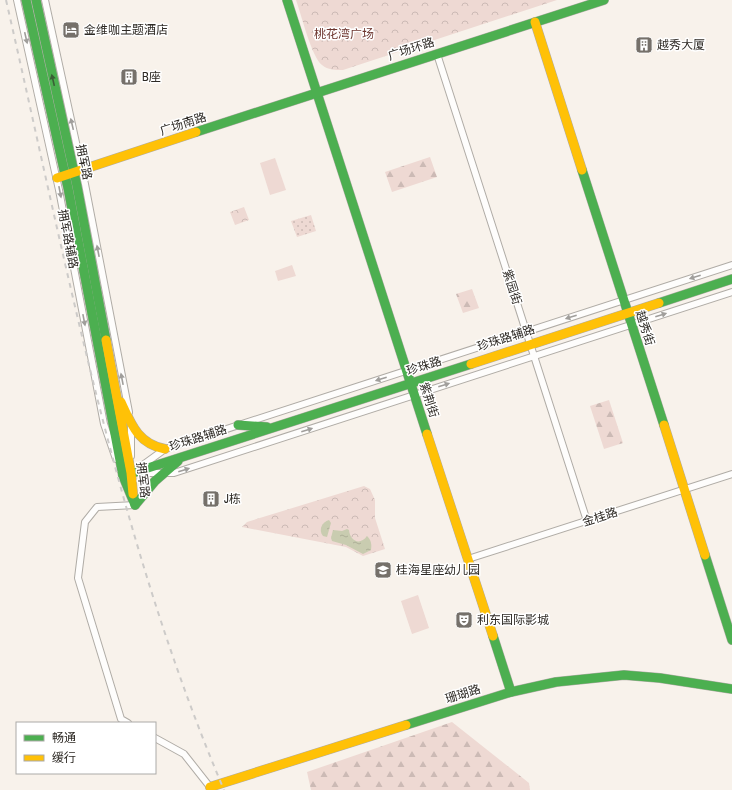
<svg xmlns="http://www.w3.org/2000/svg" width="732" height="790" font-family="'Archivo Narrow','Noto Sans SC',sans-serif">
  <defs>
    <pattern id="grass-dots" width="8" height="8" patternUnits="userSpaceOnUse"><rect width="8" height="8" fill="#eed9d3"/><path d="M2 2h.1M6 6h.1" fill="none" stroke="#ccbab5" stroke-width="1.8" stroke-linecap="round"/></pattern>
    <pattern id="forest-firs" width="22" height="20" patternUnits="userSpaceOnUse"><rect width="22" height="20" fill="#eed9d3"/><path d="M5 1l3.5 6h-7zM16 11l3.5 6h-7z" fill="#ccbab5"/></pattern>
    <pattern id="park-crowns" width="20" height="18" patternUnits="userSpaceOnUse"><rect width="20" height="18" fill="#eed9d3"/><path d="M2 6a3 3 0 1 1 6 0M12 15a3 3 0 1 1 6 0" fill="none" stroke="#ccbab5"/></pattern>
    <pattern id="water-ripples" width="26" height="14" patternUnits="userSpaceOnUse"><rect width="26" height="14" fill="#c9ccb0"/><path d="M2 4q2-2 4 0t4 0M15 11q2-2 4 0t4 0" fill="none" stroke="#adaf97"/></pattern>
  </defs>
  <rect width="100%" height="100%" fill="#f8f2eb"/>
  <!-- grass -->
  <path fill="url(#grass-dots)" d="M311 215 316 231 297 237 291 221Z"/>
  <!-- forest -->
  <g fill="url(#forest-firs)">
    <path d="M430 157 437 177 392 192 385 172Z"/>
    <path d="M472 289 479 308 463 313 456 294Z"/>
    <path d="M609 400 623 443 604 449 590 406Z"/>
    <path d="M452 722 529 783 530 790H311L307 772Z"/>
  </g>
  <!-- park -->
  <g fill="url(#park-crowns)">
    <path d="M296 0H557L343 70C335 70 328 70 322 65 312 58 301 14 296 0Z"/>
    <path d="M244 207 249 220 235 225 230 212Z"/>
    <path d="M364 486 370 489 375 500V518L385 549 363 556 346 547 242 527 247 522Z"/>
  </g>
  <!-- pitch -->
  <g fill="#eed9d3">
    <path d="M275 158 286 190 270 195 260 163Z"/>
    <path d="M292 265 296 276 278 281 275 271Z"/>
    <path d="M418 595 429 628 412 634 401 601Z"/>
  </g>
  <!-- water -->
  <g fill="url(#water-ripples)">
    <path d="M329 520 331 523 327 537 323 536C318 530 322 522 329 520Z"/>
    <path d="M347 529 349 530C350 541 360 546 367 536 371 540 372 544 371 550L363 554 346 545 332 541 331 538 333 530 342 531Z"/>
  </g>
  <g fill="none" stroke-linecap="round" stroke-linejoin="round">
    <!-- street casing -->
    <g stroke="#b0aca6" stroke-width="8">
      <g id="street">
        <path d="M17 0 59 190 104 424 116 459"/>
        <path d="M45 0 85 184 129 412"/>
        <path d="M437 54 587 521"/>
        <path d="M131 425V456"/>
        <path d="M136 470 165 449 732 265"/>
        <path d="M141 473H174L732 292"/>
        <path d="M468 559 732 474"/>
        <path d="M128 723 121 719 78 578 85 522 97 507 135 505"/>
        <path d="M155 738 184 754 210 787V790"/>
      </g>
    </g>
    <!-- fast casing -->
    <g stroke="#b0aca6" stroke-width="10">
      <g id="fast">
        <path d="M26 0 68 188 123 476 135 505"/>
        <path d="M36 0 77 186 106 340"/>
        <path d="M287 0 427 434"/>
        <path d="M196 132 604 0"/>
        <path d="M582 170 664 425"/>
        <path d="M659 303 732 279"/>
        <path d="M238 425 267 427"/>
        <path d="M123 476 471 364"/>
        <path d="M135 505 155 481 178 461"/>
        <path d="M705 555 732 640"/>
        <path d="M493 636 511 692"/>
        <path d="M406 725 511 692 556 682 624 675 660 678 732 689"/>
      </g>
    </g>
    <!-- slow casing -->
    <g stroke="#b0aca6" stroke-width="10">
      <g id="slow">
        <path d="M535 22 582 170"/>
        <path d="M57 178 196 132"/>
        <path d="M106 340 131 473 133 494"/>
        <path d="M471 364 659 303"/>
        <path d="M121 402C131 424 138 444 165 449"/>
        <path d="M664 425 705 555"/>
        <path d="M427 434 493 636"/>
        <path d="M210 787 406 725"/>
      </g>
    </g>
    <!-- street -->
    <use href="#street" stroke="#fefdfc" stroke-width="6"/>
    <!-- fast -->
    <use href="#fast" stroke="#4caf50" stroke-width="9"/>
    <!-- slow -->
    <use href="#slow" stroke="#ffc107" stroke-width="9"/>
    <!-- rail -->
    <path stroke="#cdcbc9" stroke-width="2" stroke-dasharray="5 5" stroke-linecap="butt" d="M6 0C67 266 117 538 224 790"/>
  </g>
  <!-- one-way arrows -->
  <defs><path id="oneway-solid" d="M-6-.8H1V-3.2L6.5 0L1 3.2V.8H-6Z"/></defs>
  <g fill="#a09e9b">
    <use href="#oneway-solid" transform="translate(26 38) rotate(77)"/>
    <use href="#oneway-solid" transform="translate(72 124) rotate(-103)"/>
    <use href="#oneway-solid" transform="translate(60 192) rotate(79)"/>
    <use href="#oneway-solid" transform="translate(98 251) rotate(-101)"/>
    <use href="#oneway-solid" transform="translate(695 277) rotate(162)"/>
    <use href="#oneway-solid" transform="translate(661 315) rotate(-18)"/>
    <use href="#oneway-solid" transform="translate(571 317) rotate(162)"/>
    <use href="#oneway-solid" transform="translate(84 320) rotate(79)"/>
    <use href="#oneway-solid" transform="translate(122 379) rotate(-101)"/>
    <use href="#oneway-solid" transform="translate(381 379) rotate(162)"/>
    <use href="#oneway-solid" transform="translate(444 385) rotate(-18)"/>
    <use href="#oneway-solid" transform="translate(307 430) rotate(-18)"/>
    <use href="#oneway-solid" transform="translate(184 470) rotate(-18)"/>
  </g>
  <use fill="#3a5f36" href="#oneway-solid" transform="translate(53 80) rotate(-103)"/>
  <!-- icons -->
  <defs>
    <g id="hotel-square" transform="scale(0.9)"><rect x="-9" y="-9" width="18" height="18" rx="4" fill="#75706a" stroke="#fff"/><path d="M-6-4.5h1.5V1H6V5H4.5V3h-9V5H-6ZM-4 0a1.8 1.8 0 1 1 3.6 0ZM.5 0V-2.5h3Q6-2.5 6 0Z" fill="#fff"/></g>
    <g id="building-square" transform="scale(0.9)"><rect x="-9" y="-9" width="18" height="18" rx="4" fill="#75706a" stroke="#fff"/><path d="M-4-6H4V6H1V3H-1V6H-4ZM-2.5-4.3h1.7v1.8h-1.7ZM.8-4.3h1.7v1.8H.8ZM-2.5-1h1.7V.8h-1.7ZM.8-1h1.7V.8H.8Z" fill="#fff"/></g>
    <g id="school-square" transform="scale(0.9)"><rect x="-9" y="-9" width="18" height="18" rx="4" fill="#75706a" stroke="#fff"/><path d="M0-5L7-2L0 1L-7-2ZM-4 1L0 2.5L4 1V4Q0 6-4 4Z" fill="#fff"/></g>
    <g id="theatre-square" transform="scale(0.9)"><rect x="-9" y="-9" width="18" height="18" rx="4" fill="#75706a" stroke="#fff"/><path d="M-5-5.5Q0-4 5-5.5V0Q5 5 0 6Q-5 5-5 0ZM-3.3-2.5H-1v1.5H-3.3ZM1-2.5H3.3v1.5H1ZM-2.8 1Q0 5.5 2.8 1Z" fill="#fff"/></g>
  </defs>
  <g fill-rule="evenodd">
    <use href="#hotel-square" x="71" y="30"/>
    <use href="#building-square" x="644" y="45"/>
    <use href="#building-square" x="129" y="77"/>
    <use href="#building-square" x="211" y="499"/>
    <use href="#school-square" x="383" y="570"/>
    <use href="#theatre-square" x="464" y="620"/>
  </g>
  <g text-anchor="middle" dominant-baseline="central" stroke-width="3" stroke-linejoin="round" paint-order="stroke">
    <!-- poi labels -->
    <g font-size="12" fill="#2e2a25" stroke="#fff" text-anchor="start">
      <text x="84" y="30">金维咖主题酒店</text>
      <text x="657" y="45">越秀大厦</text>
      <text x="142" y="77">B座</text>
      <text x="224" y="499">J栋</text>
      <text x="396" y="570">桂海星座幼儿园</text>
      <text x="477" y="620">利东国际影城</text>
    </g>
    <!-- park labels -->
    <g font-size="12" fill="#6d352e" stroke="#fff">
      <text x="344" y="34">桃花湾广场</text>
    </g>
    <!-- street labels -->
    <g font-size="12" fill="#2e2a25" stroke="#fff">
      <text transform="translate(411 49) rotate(-18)">广场环路</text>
      <text transform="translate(183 124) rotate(-18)">广场南路</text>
      <text transform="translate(84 162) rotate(78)">拥军路</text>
      <text transform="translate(68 239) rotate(79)">拥军路辅路</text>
      <text transform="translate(512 287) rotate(72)">紫园街</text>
      <text transform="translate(645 328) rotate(72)">越秀街</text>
      <text transform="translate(506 338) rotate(-18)">珍珠路辅路</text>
      <text transform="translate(424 366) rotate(-18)">珍珠路</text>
      <text transform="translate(429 400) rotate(72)">紫荆街</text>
      <text transform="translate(198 438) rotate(-18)">珍珠路辅路</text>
      <text transform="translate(143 480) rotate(83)">拥军路</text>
      <text transform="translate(600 517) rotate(-18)">金桂路</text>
      <text transform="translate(463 694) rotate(-18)">珊瑚路</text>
    </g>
  </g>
  <!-- legend -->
  <rect x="16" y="722" width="140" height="52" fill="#ffffff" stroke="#abaaa8"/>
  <rect x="24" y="735" width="20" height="6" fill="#4caf50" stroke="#abaaa8"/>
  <text x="52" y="742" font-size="12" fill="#2e2a25">畅通</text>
  <rect x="24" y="755" width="20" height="6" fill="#ffc107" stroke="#abaaa8"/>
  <text x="52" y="762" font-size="12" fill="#2e2a25">缓行</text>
</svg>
